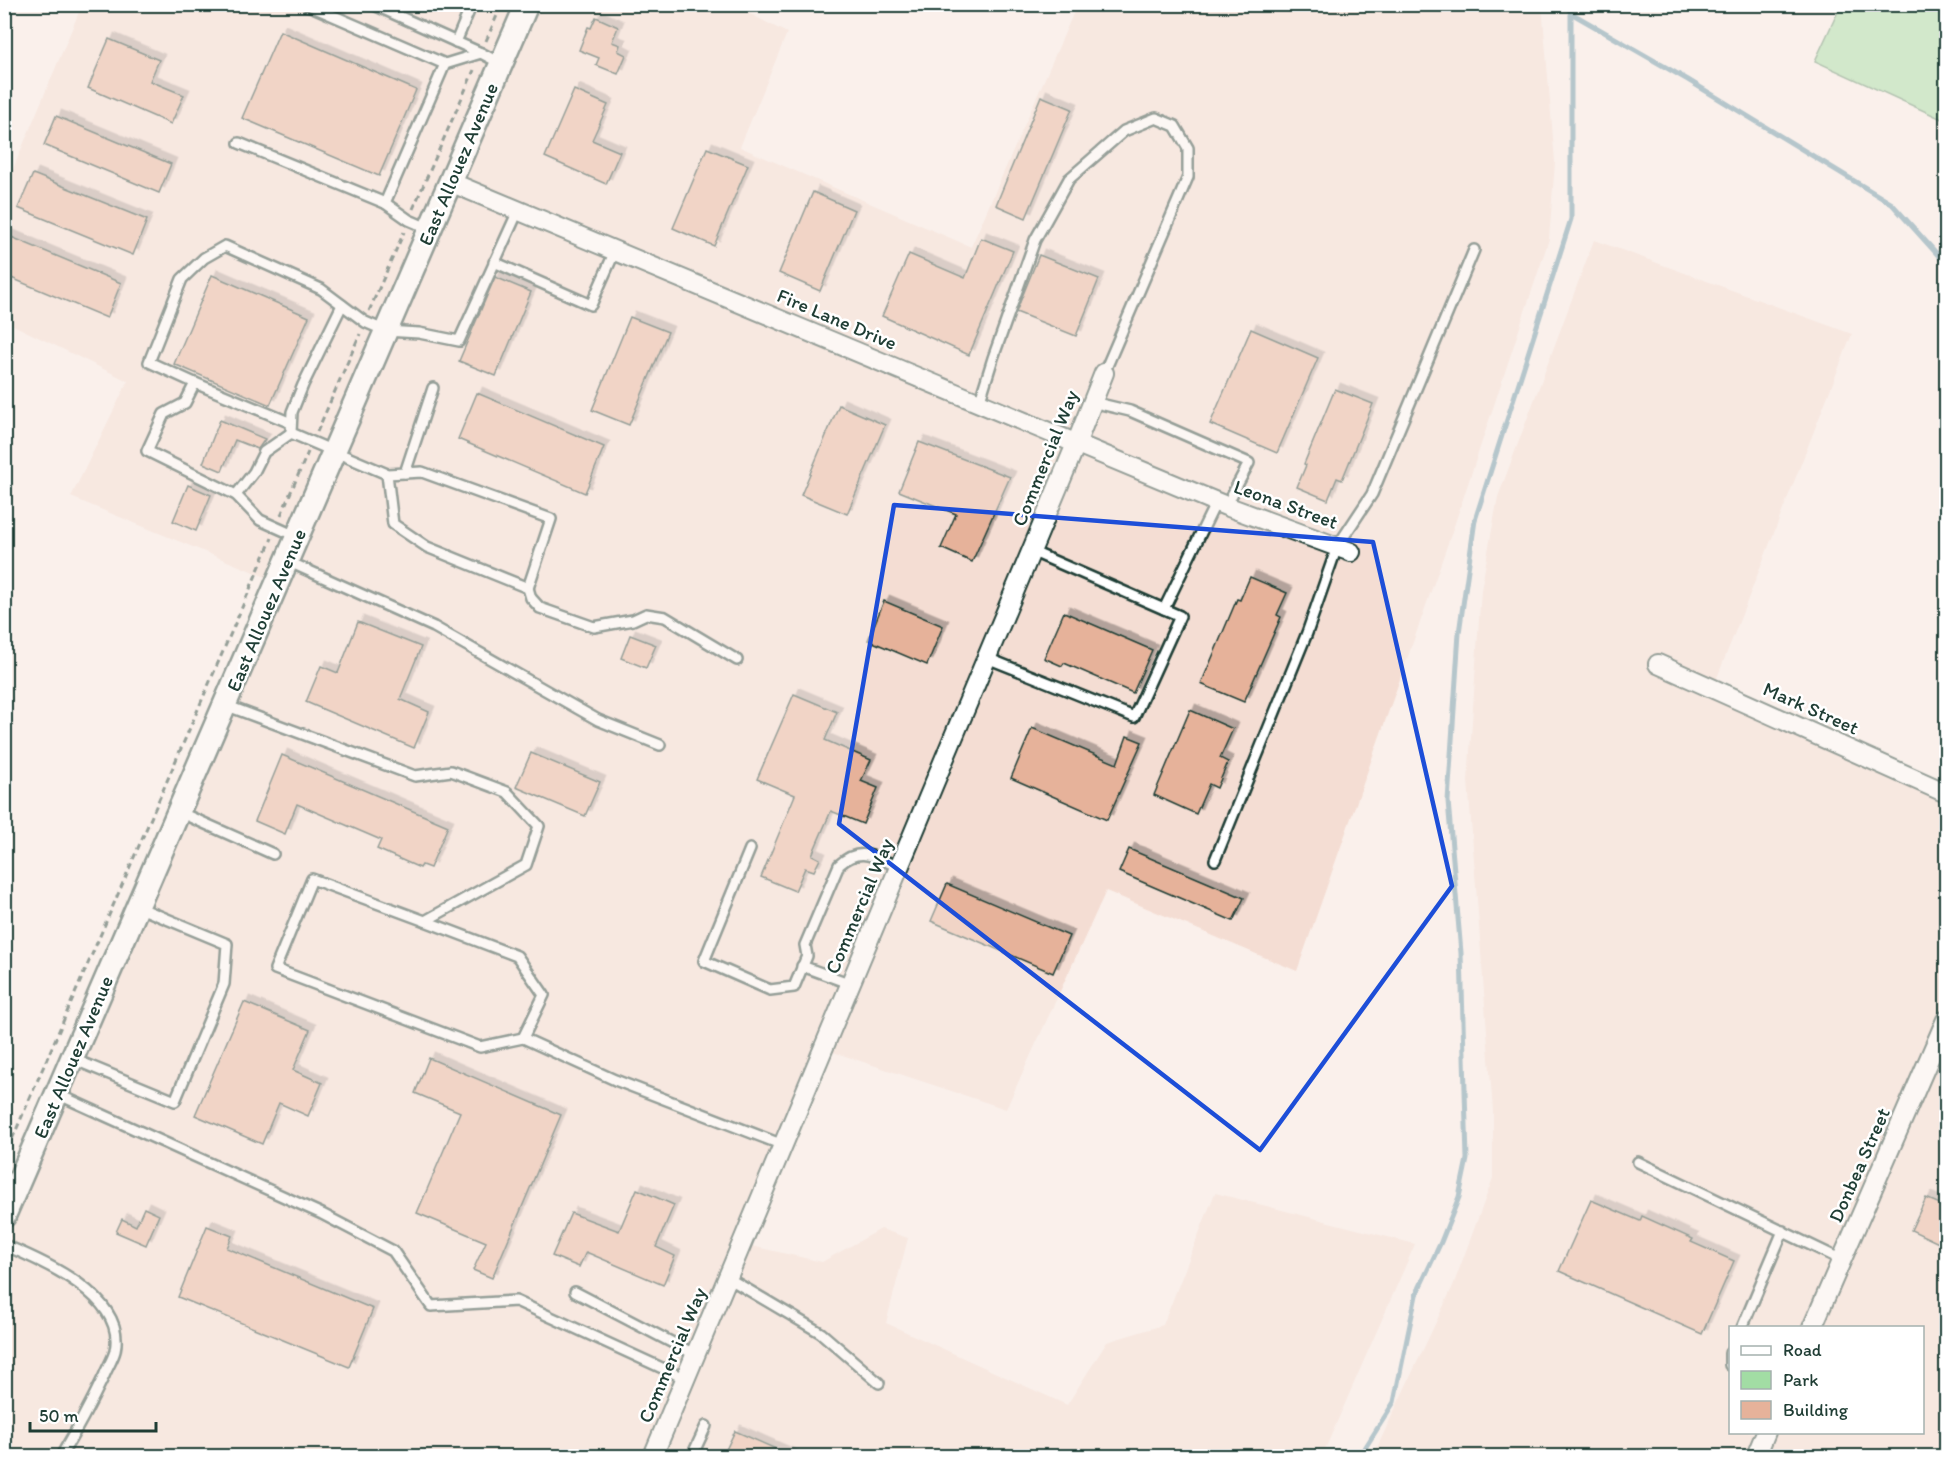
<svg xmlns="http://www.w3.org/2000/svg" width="1951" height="1461" font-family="Itim,sans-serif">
  <defs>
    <filter id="shadow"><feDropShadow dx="5.5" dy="-5.5" stdDeviation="0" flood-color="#0004"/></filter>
  </defs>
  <rect width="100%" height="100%" fill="#faf0eb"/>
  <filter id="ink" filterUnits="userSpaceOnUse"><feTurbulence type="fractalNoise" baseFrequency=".0167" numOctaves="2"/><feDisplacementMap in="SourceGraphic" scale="12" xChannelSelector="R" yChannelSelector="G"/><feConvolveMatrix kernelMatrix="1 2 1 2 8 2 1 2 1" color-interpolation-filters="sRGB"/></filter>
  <g filter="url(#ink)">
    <!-- built -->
    <g fill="#f4ddd3" fill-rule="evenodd">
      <path d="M82 5H733L787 33 740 147 971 247 1077 5H1542L1555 162 1549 239 1454 526 1297 971 1106 891 1006 1109 824 1049 743 1244 822 1262 881 1229 908 1238 886 1323 1067 1405 1107 1342 1163 1325 1215 1193 1415 1244 1322 1456H5V1216L278 582 71 497 128 381 5 321V188Z"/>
      <path d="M1594 240 1852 334 1713 688 1946 793V1456H1373L1453 1286 1493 1178V1111L1468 781 1481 590 1498 497ZM1730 1328H1922V1432H1730Z"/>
    </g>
    <!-- green -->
    <path fill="#a2dda4" stroke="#608d6c" stroke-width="1.5" d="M1841 5H1946V121L1815 61Z"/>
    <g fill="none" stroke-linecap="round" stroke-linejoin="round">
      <!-- stream -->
      <g stroke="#6392a5" stroke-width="5">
        <path d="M1571 13 1688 80 1892 204 1946 264"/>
        <path d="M1360 1456 1394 1402 1416 1295 1441 1242 1459 1197 1467 1159 1461 953 1448 801 1459 633 1475 520 1571 219V13L1566 4"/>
      </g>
    </g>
    <!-- building -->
    <g fill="#e6b29a" stroke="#1f3d34" stroke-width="1.5" filter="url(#shadow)">
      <path d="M596 17 618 27 612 42 620 45 618 51 626 55 618 74 596 65 599 58 579 50 588 27 591 28Z"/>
      <path d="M280 31 416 90 379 176 242 118Z"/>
      <path d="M109 39 159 60 150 81 184 95 171 124 88 88Z"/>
      <path d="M574 90 608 105 592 140 620 152 606 184 545 157Z"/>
      <path d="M1041 96 1072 109 1026 218 996 205Z"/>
      <path d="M56 116 171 164 159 193 44 145Z"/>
      <path d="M707 148 748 165 714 246 673 228Z"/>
      <path d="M33 174 147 220 133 255 18 208Z"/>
      <path d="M813 192 854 210 820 291 779 273Z"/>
      <path d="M4 234 121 283 107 318 4 275Z"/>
      <path d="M981 238 1013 251 969 355 882 316 909 254 965 278Z"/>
      <path d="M1039 255 1099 279 1076 336 1016 312Z"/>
      <path d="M212 275 309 317 270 405 174 364Z"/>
      <path d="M495 277 531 292 496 376 459 361Z"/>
      <path d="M630 317 668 332 629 425 592 410Z"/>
      <path d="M1251 329 1318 358 1277 453 1210 424Z"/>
      <path d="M1335 389 1373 404 1342 480 1337 478 1328 500 1297 487 1306 465 1304 464Z"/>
      <path d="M477 393 604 447 585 493 458 439Z"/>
      <path d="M839 405 885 425 847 514 801 495Z"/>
      <path d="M220 420 265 439 258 449 235 440 222 471 203 463Z"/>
      <path d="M919 442 1010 477 972 562 941 548 956 514 899 491Z"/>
      <path d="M188 485 211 495 196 531 173 521Z"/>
      <path d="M1250 577 1287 593 1277 615 1281 617 1244 702 1201 684 1237 599 1240 600Z"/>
      <path d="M884 601 943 626 927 665 868 640Z"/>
      <path d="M1064 612 1152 650 1133 693 1064 663 1062 666 1044 658Z"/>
      <path d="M358 622 421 647 400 699 429 712 414 748 306 702 321 666 338 673Z"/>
      <path d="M630 635 656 645 646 668 621 658Z"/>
      <path d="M794 694 837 712 825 740 871 760 861 781 878 788 863 824 831 811 812 855 820 859 814 871 805 868 795 891 761 877 795 795 757 779Z"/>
      <path d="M1190 710 1233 729 1220 758 1228 762 1217 788 1209 784 1196 814 1154 795Z"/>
      <path d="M1032 728 1117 764 1127 736 1142 742 1107 820 1011 778Z"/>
      <path d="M531 753 600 782 585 816 516 787Z"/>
      <path d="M282 755 448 826 430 868 422 865 420 868 377 849 381 840 297 804 285 834 255 821Z"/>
      <path d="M1129 849 1244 898 1233 921 1119 872Z"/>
      <path d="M947 884 1069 936 1053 973 931 921Z"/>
      <path d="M244 1002 310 1030 293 1070 322 1083 308 1116 279 1103 262 1144 195 1115Z"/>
      <path d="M429 1058 561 1115 492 1278 473 1270 486 1242 417 1213 460 1112 415 1093Z"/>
      <path d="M637 1189 674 1205 656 1247 675 1256 663 1285 586 1252 579 1267 552 1256 571 1213 619 1231Z"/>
      <path d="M1926 1198 1947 1207V1247L1911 1230Z"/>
      <path d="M1591 1200 1640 1221 1642 1216 1693 1239 1691 1242 1734 1261 1702 1334 1559 1271Z"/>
      <path d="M144 1208 159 1215 146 1245 116 1232 122 1219 136 1226Z"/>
      <path d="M207 1226 232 1236 227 1248 373 1309 349 1367 178 1297Z"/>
      <path d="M735 1431 792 1456H723Z"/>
    </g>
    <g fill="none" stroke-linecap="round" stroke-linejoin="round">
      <!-- service casing -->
      <g stroke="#1f3d34" stroke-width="14">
        <g id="service">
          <path d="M306 4 445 64 481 53"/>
          <path d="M372 4 481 53 500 63"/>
          <path d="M456 42 472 4"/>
          <path d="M239 143 385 203 409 220 430 229"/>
          <path d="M385 203 445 64"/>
          <path d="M494 262 591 305 615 251"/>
          <path d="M342 305 303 385 292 412 291 433 387 474 393 524 427 547 528 588 551 519 422 472 387 474"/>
          <path d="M195 383 291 423"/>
          <path d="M1092 402 1130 411 1249 463 1226 506"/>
          <path d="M979 403 993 358 1035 240 1069 179 1124 131 1156 118 1175 126 1188 148V177L1104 373"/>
          <path d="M405 473 433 388"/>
          <path d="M236 495 254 472 264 452 291 433"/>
          <path d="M298 537 260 520 236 495 147 451 164 414 185 403 195 383 149 362 182 279 204 258 225 246 321 289 365 322 386 331 419 333 459 341 518 211"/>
          <path d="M287 561 434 627 598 720 660 745"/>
          <path d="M528 588 531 598 540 608 594 627 633 620 646 614 665 617 737 660"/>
          <path d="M1164 609 1216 502"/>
          <path d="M987 658 1134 717 1180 616 1031 551"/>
          <path d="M225 705 415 776 451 771 507 792 539 826 526 865 425 921 312 879 275 969 480 1047 523 1038 615 1080 783 1145"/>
          <path d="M179 812 273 854"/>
          <path d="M750 849 704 961 770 990 794 987 807 956 805 945 839 865C861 845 875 858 900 867"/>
          <path d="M1215 860 1307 633 1337 547 1372 494 1474 250"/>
          <path d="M425 921 517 956 544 995 523 1038"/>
          <path d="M802 966 851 984"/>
          <path d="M73 1059 175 1101 224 984 227 944 138 907"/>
          <path d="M57 1094 322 1214 393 1251 431 1306 516 1301 686 1379"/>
          <path d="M1638 1162 1842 1260"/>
          <path d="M4 1245C43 1261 127 1297 115 1351 113 1359 107 1368 104 1376 91 1403 76 1431 61 1456"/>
          <path d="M728 1278 821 1333 879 1383"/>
          <path d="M575 1292 696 1355"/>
          <path d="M1742 1328 1783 1231"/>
          <path d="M1730 1353V1365"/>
          <path d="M692 1456 706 1426"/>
        </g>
      </g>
      <!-- minor casing -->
      <g stroke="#1f3d34" stroke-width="22">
        <g id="minor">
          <path d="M450 182 1226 506 1351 552"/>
          <path d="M1658 664 1946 793"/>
          <path d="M1812 1328 1946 1020"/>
          <path d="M653 1456 1076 444 1104 373"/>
          <path d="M1756 1456 1766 1432"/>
        </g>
      </g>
      <!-- tertiary casing -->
      <g stroke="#1f3d34" stroke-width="27">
        <path id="tertiary" d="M4 1216 527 4"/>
      </g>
      <!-- path -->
      <g stroke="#1f3d34" stroke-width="3" stroke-dasharray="6 4.5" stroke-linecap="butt">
        <path d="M486 41 502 4"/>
        <path d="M413 209 474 70"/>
        <path d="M369 311 404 232"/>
        <path d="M317 432 360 334"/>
        <path d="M281 515 308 452"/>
        <path d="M4 1158 272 538"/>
      </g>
      <!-- service -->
      <use href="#service" stroke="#fff" stroke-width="9"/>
      <!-- minor -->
      <use href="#minor" stroke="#fff" stroke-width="18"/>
      <!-- tertiary -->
      <use href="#tertiary" stroke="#fff" stroke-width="22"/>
    </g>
  </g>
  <!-- marked area -->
  <path d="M0 0H1951V1461H0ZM894 505 1373 542 1452 886 1260 1150 839 824Z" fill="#faf0eb" fill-opacity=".55" fill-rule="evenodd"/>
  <path fill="none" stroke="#1d4ed8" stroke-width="4.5" stroke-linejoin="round" d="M894 505 1373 542 1452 886 1260 1150 839 824Z"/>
  <g text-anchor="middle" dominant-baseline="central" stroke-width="5" stroke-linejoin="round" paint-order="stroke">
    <!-- street labels -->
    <g font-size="20" fill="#1f3d34" stroke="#fff">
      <text transform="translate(458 164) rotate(-67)">East Allouez Avenue</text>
      <text transform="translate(837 319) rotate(23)">Fire Lane Drive</text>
      <text transform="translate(1045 458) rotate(-68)">Commercial Way</text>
      <text transform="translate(1286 504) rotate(20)">Leona Street</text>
      <text transform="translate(266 610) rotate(-67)">East Allouez Avenue</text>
      <text transform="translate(1811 708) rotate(24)">Mark Street</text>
      <text transform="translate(859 906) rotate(-67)">Commercial Way</text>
      <text transform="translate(73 1057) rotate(-67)">East Allouez Avenue</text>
      <text transform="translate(1859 1165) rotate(-66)">Donbea Street</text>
      <text transform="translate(672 1355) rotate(-67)">Commercial Way</text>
    </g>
  </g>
  <!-- margin -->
  <rect width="1951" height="1461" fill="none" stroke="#fff" stroke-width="24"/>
  <rect x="12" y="12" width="1927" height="1437" fill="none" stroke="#1f3d34" stroke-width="2" filter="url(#ink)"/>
  <!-- legend -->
  <rect x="1729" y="1326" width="195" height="108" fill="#ffffff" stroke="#a5b1ae" stroke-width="1.5"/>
  <rect x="1741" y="1346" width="30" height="9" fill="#ffffff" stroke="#a5b1ae" stroke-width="1.5"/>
  <text x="1783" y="1356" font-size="18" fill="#1f3d34">Road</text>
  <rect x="1741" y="1371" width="30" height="18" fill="#a2dda4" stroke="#a5b1ae" stroke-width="1.5"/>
  <text x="1783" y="1386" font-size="18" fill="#1f3d34">Park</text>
  <rect x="1741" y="1401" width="30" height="18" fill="#e6b29a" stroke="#a5b1ae" stroke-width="1.5"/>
  <text x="1783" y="1416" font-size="18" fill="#1f3d34">Building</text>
  <!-- scale -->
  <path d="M30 1422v9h126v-9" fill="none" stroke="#1f3d34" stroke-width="3"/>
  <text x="39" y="1422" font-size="18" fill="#1f3d34" stroke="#ffffff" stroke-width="4.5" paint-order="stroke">50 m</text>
</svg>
